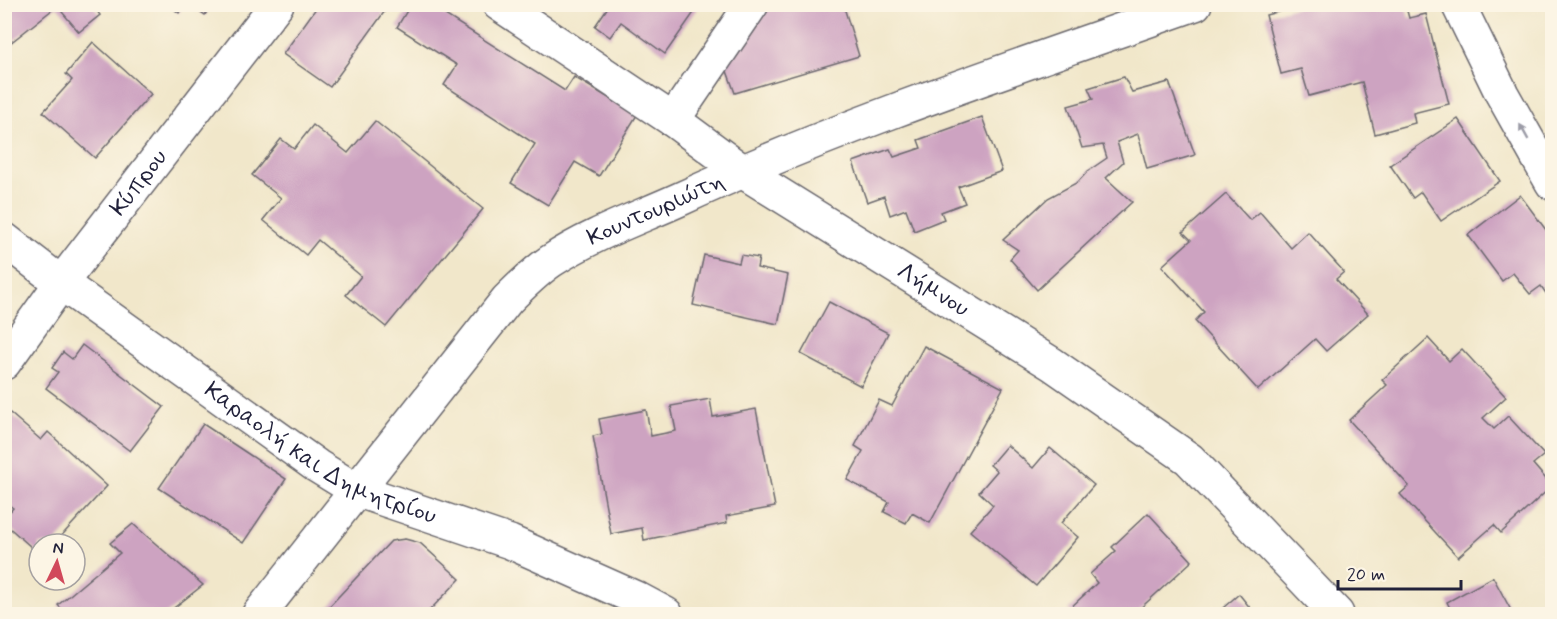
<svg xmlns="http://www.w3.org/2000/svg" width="1557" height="619" font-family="Mynerve,sans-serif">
  <rect width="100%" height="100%" fill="#fcf5e5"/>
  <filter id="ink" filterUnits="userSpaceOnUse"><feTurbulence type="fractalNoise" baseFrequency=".0167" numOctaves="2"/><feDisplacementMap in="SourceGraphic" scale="12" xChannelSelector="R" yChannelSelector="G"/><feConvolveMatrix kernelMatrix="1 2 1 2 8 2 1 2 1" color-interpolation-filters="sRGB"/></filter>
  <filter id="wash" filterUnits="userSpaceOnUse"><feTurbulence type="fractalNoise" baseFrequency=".008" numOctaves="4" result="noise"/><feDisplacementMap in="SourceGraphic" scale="24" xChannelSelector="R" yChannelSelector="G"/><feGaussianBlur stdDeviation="1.35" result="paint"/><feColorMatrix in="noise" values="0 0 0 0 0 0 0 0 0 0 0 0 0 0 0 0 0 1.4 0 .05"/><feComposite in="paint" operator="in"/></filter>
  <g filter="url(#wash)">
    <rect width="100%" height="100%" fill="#f1e7ca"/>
    <g id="blocks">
      <!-- building -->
      <g fill="#cda3c1">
        <path d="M4 4H92L100 15 79 32 57 6 4 48Z"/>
        <path d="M167 4H184L179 13Z"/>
        <path d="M189 4H212L205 15Z"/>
        <path d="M319 4H390L330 87 283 54Z"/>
        <path d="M411 4H428L565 91 574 77 637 115 599 176 575 162 548 205 511 183 535 144 444 85 457 65 397 27Z"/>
        <path d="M610 4H700L665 54 621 22 610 37 595 26Z"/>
        <path d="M758 4H843L859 56 735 93 723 60Z"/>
        <path d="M1307 4H1405L1409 18 1426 14 1449 104 1413 113 1415 123 1375 134 1362 82 1309 96 1301 69 1281 74 1266 15Z"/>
        <path d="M93 42 151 94 95 158 43 112 72 80 66 74Z"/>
        <path d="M1124 77 1132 92 1169 82 1195 155 1147 169 1138 134 1117 142 1123 162 1106 178 1132 202 1037 290 1010 259 1018 250 1003 240 1048 198 1078 182 1088 171 1107 158 1103 145 1082 148 1068 106 1093 99 1088 88Z"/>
        <path d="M982 117 1002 171 958 187 965 203 941 212 944 219 914 231 906 209 890 215 884 196 867 202 853 162 890 149 894 157 921 148 918 140Z"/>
        <path d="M1458 119 1500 181 1441 221 1421 192 1413 198 1390 165Z"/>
        <path d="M375 121 483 209 386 327 346 295 361 276 318 240 306 255 263 220 281 198 252 175 281 139 294 149 313 125 348 153Z"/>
        <path d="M1226 194 1250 220 1260 212 1291 248 1308 232 1344 272 1336 279 1368 314 1326 351 1315 339 1258 390 1195 321 1204 312 1162 266 1191 240 1183 232Z"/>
        <path d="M1520 195 1552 238V302L1541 286 1530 294 1513 273 1502 281 1468 235Z"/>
        <path d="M704 255 739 263 741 255 759 258 757 268 788 275 778 324 693 305Z"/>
        <path d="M829 302 888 333 861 386 801 354Z"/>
        <path d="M1428 338 1449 361 1462 349 1506 397 1483 418 1494 429 1508 416 1544 455 1533 464 1552 486 1501 533 1494 525 1458 557 1400 494 1409 486 1349 420 1387 385 1382 380Z"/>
        <path d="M82 345 164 407 130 451 46 388 58 372 52 368 63 352 72 359Z"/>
        <path d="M924 346 1003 388 930 523 912 513 906 523 884 512 889 502 847 480 863 451 855 446 879 400 892 406Z"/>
        <path d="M710 399 713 417 756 409 775 507 726 516 727 523 644 540 642 528 611 534 593 436 602 434 599 419 646 410 651 436 676 431 671 406Z"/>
        <path d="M10 413 41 440 48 432 107 486 54 544H39V554L4 523V518L13 508 4 501V419Z"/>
        <path d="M203 424 286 479 243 543 159 488Z"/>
        <path d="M1007 445 1033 468 1050 448 1094 485 1061 523 1078 537 1036 586 970 531 993 505 979 492 997 471 990 465Z"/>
        <path d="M1148 513 1192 561 1134 614H1073L1068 610 1097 583 1090 574 1116 551 1112 547Z"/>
        <path d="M133 524 203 585 166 614H66L58 605 120 553 110 543Z"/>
        <path d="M405 539 420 543 460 579 426 614H322L391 541Z"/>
        <path d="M1493 577 1513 614H1453L1447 602Z"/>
        <path d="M1239 594 1255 614H1216Z"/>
        <path d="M747 609 757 614H744Z"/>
      </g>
    </g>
  </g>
  <g filter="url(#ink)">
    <use href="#blocks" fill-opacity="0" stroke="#6a676d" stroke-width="1.5"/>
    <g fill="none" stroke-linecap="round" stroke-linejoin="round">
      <!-- minor casing -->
      <g stroke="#6a676d" stroke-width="36">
        <g id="minor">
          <path id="s1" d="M499 4 673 120 742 171 1052 364 1189 459 1337 614"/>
          <path d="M1458 4 1502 94 1552 183"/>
          <path d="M673 120 752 4"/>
          <path id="s2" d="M4 239 61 283 317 466 356 490 510 542 638 599 666 614"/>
          <path id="s3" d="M4 363 61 283 277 4"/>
        </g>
      </g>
      <!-- tertiary casing -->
      <g stroke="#6a676d" stroke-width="36">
        <g id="tertiary">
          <path id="s4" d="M259 614 507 300C521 286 535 272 551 261 590 235 636 219 678 200 845 123 1022 65 1195 4"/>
        </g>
      </g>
      <!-- minor -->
      <use href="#minor" stroke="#fff" stroke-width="33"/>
      <!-- tertiary -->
      <use href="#tertiary" stroke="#fff" stroke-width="33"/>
    </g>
    <!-- one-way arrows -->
    <defs><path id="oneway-solid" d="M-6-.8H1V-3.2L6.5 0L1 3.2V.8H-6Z" transform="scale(1.5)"/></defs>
    <use fill="#9c9ca7" href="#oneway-solid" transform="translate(1524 132) rotate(-119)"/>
  </g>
  <g text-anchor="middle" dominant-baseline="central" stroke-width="4.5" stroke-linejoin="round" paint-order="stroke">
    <!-- street labels -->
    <g font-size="24" fill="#22223b" stroke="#fcf5e5">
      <text stroke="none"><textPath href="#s3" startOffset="225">Κύπρου</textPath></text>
      <text stroke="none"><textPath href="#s4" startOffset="576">Κουντουριώτη</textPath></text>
      <text stroke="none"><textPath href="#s1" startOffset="520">Λήμνου</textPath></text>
      <text stroke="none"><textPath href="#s2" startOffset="384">Καραολή και Δημητρίου</textPath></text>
    </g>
  </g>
  <!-- margin -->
  <rect width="1557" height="619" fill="none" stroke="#fcf5e5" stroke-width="24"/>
  <!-- north arrow -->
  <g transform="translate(57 562) rotate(5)"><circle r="28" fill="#fcf5e5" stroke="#a5a1a1" stroke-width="1.5"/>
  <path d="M0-4.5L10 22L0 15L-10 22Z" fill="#d1495b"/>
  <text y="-9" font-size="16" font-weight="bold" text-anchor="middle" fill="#22223b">N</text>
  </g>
  <!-- scale -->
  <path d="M1338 580v9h123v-9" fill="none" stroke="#22223b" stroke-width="3"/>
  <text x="1347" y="580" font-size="18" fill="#22223b" stroke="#fcf5e5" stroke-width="4.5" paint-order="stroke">20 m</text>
</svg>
